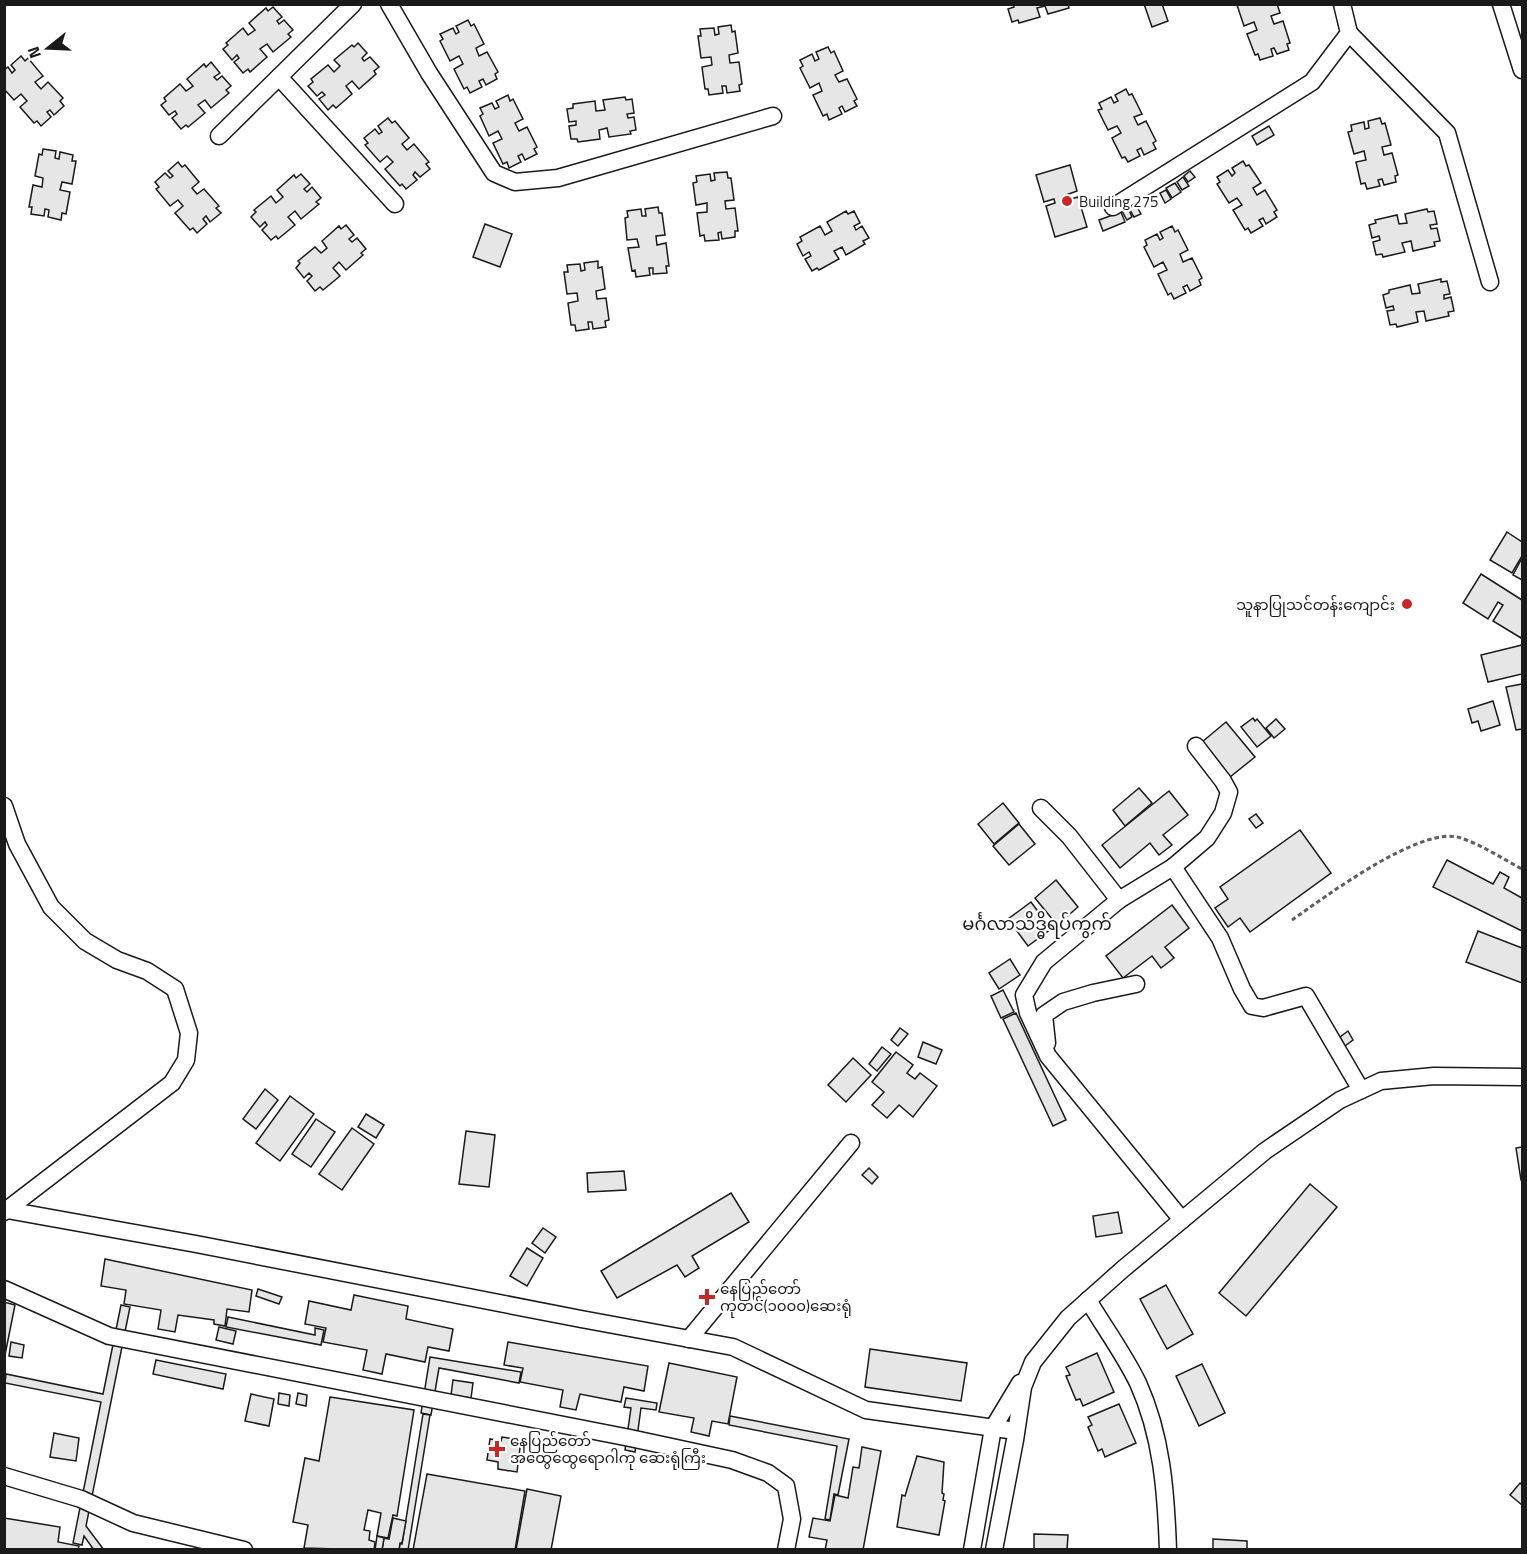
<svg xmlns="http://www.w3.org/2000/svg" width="1527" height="1554" font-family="'Titillium Web','Noto Sans Myanmar',sans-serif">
  <rect width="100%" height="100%" fill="#fff"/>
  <!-- building -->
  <g fill="#e6e6e6" stroke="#1a1a1a" stroke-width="1.5">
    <path d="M1013 4H1068L1069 8 1048 14 1045 6 1037 8 1040 17 1019 23 1018 20 1012 22 1008 9 1014 7Z"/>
    <path d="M1144 4H1162L1168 21 1152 27Z"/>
    <path d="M1277 4 1280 13 1271 16 1274 24 1283 21 1290 43 1287 44 1289 50 1277 54 1274 48 1271 49 1273 56 1260 60 1258 54 1255 55 1247 34 1257 30 1254 22 1244 26 1237 5Z"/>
    <path d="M273 7 282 17 277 21 279 24 284 20 293 30 288 34 291 37 273 52 267 44 260 49 267 57 250 72 248 69 243 73 234 62 239 58 237 55 232 60 223 49 228 45 226 43 243 28 248 35 255 30 249 23 266 8 268 11Z"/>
    <path d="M468 20 471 26 474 24 484 44 476 48 479 56 487 52 498 72 495 74 497 79 486 85 483 79 479 81 482 87 470 93 467 87 464 89 454 69 463 64 459 56 450 61 440 41 443 39 440 34 453 28 456 34 459 32 456 26Z"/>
    <path d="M731 25 732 32 735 31 738 53 729 55 730 63 739 62 742 84 739 85 740 91 727 93 726 86H722L723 93 709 95 708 89H705L702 67 712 65 711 57 701 58 698 36H701L700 29 714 28 715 35 719 34 718 27Z"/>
    <path d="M358 43 367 53 362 58 364 61 370 57 379 67 374 71 376 74 359 89 352 81 346 86 352 94 336 108 333 105 328 110 319 99 325 95 322 92 317 96 308 86 313 82 311 79 328 65 334 72 340 66 334 60 352 45 354 47Z"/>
    <path d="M828 47 831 53 834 51 843 71 835 75 839 82 847 79 857 99 854 101 857 106 845 112 842 106 839 108 842 114 829 120 827 114 823 116 813 95 822 91 819 83 810 88 800 68 803 66 800 60 812 54 815 61 819 59 816 52Z"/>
    <path d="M21 56 25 61 28 58 43 76 35 82 41 89 48 82 63 98 60 101 64 106 54 115 50 110 47 112 51 117 41 126 37 121 34 123 20 107 27 101 21 94 14 100 4 89V70L8 67 12 73 15 70 11 65Z"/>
    <path d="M211 62 220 73 214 77 217 80 222 76 231 86 226 90 229 93 211 108 205 100 198 105 205 113 188 127 186 125 181 129 172 118 177 114 175 111 169 115 161 105 166 101 164 98 180 84 186 91 193 86 187 79 204 64 206 67Z"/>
    <path d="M1126 89 1129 95 1132 94 1142 114 1134 117 1138 125 1146 121 1156 141 1153 143 1156 149 1144 155 1141 148 1137 150 1140 156 1128 162 1125 157 1122 158 1112 138 1121 133 1117 126 1108 130 1098 110 1102 109 1099 103 1111 97 1114 103 1118 101 1115 95Z"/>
    <path d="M508 95 510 101 513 99 523 119 515 123 519 131 527 127 537 147 534 149 537 154 525 160 522 154 518 156 521 162 509 168 507 162 503 164 493 143 502 139 498 131 489 136 480 116 483 114 480 108 492 103 495 109 499 107 496 101Z"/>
    <path d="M625 97 626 100 632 99 634 113 627 114 628 118 634 117 636 130 630 131 631 134 609 137 607 128 599 130 600 139 578 142 577 139H571L569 126 576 125V121L569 122 567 109 573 108V104L595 101 596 111 605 110 603 100Z"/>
    <path d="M388 118 392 123 395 121 409 138 402 144 407 150 414 144 429 162 426 164 430 169 420 177 415 172 413 175 417 180 406 189 402 184 400 186 385 169 393 162 387 156 380 162 365 145 368 143 364 138 375 129 379 134 382 132 378 126Z"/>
    <path d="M1380 118 1382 124 1385 123 1391 145 1382 147 1384 155 1392 153 1398 175 1395 176 1396 182 1384 185 1382 179 1378 180 1380 186 1367 189 1365 183 1361 184 1356 162 1366 160 1364 151 1354 154 1348 132 1352 131 1351 125 1364 122 1365 129 1369 128 1368 121Z"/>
    <path d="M1269 126 1274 135 1257 145 1252 136Z"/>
    <path d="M43 149 56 151 55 158 59 159 60 152 73 155 72 161H76L72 184 62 182 60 190 70 192 66 214 62 213 61 220 48 217 49 210 45 209 44 216 31 214 32 207H29L33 185 42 187 43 178 35 176 39 154 42 155Z"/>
    <path d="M1243 161 1246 166 1249 165 1261 183 1253 188 1257 195 1265 190 1277 210 1274 212 1277 217 1266 224 1263 218 1259 220 1263 226 1251 233 1248 228 1245 230 1233 210 1242 205 1237 198 1229 203 1217 184 1220 182 1217 177 1228 170 1232 176 1235 173 1232 168Z"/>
    <path d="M178 162 182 167 185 165 199 182 192 188 197 194 204 189 219 206 216 208 221 213 210 222 206 216 203 219 207 224 197 233 193 228 190 230 175 213 183 206 178 200 170 206 156 189 159 187 155 182 165 173 170 178 173 176 168 171Z"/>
    <path d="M1070 165 1077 191 1066 195 1067 200 1078 197 1087 227 1055 237 1046 206 1055 203 1054 199 1044 202 1036 175Z"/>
    <path d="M1190 171 1195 177 1188 182 1184 176Z"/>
    <path d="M727 172 728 178H731L734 200 725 201 726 209 735 208 738 231H735V237L722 239 721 232 718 233 719 240 705 241 704 235 700 236 697 213 707 212V203L696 205 693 183 697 182 696 176 710 174 711 181 715 180 714 173Z"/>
    <path d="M301 174 310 184 304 189 307 192 312 187 321 198 316 202 319 204 301 219 295 211 288 217 295 225 278 239 276 236 271 240 262 230 267 225 265 222 260 227 251 217 256 212 254 210 271 196 276 203 283 197 277 190 294 175 296 178Z"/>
    <path d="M1183 177 1189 186 1182 190 1177 182Z"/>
    <path d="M1175 183 1181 192 1172 198 1166 188Z"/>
    <path d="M1166 190 1171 199 1165 203 1160 193Z"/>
    <path d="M1136 205 1141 214 1134 217 1129 208Z"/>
    <path d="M658 207 659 213H662L665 235 656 236 657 245 666 243 669 266H666L667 273 653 274V268H649L650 275 636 277 635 270 632 271 628 248 639 247 637 239 627 240 625 218 628 217 627 211 641 209 642 216H646L645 209Z"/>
    <path d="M1128 208 1132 217 1127 220 1122 211Z"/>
    <path d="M1427 209 1428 212 1434 211 1437 224 1430 225 1431 229 1437 228 1440 241 1434 242 1435 246 1413 251 1411 241 1402 243 1405 252 1383 257 1382 254 1376 255 1373 242 1380 240 1379 236 1372 238 1369 225 1376 223 1375 220 1397 215 1399 224 1407 223 1405 214Z"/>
    <path d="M846 211 848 214 854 211 860 223 854 226 856 230 862 226 869 238 863 241 865 244 846 255 842 247 834 251 839 259 819 270 817 268 812 271 805 259 811 256 809 252 803 256 797 244 802 241 800 237 820 226 825 235 832 231 827 222Z"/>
    <path d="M1121 212 1125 222 1103 231 1099 220Z"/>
    <path d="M485 224 512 234 500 267 473 257Z"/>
    <path d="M346 225 354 235 349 239 352 242 357 238 366 249 361 253 363 255 346 270 339 262 333 268 340 276 323 290 320 287 315 291 307 281 312 276 309 273 304 278 296 268 300 263 298 261 315 247 321 253 327 248 322 241 339 226 341 229Z"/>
    <path d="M1172 226 1175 232 1178 230 1188 250 1180 254 1183 262 1192 258 1202 278 1199 280 1201 285 1190 291 1187 285 1183 287 1186 293 1174 299 1171 293 1168 295 1158 274 1167 270 1163 262 1154 267 1144 247 1147 245 1145 240 1157 234 1160 240 1163 238 1160 232Z"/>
    <path d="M598 261V268L602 267 605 289 596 291 597 299 606 298 609 320 605 321 606 327 593 329 592 322H588L589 329 576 331 575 325H571L568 303 578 301 577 293 567 294 564 272H568L567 265 580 264 581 271 585 270 584 263Z"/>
    <path d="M1441 279V282L1447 281 1450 294 1444 295V299L1451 297 1454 311 1448 312 1449 316 1426 321 1424 311 1416 312 1418 322 1397 327 1396 324 1390 325 1387 311 1394 310 1393 306 1386 308 1383 295 1389 293V290L1410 285 1412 294 1420 293 1418 284Z"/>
    <path d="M1507 532 1522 542V556L1512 573 1490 560Z"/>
    <path d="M1522 558V580L1513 575Z"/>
    <path d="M1481 574 1522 600V635L1521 638 1493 621 1503 605 1498 602 1488 619 1463 603Z"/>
    <path d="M1522 645V674L1488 682 1481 655Z"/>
    <path d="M1522 684V729L1516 730 1506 687Z"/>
    <path d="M1493 701 1500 725 1481 731 1478 721 1472 723 1468 709Z"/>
    <path d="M1253 718 1255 721 1257 719 1271 736 1257 747 1241 727Z"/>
    <path d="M1276 719 1285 729 1274 738 1266 728Z"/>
    <path d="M1226 722 1255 757 1230 777 1202 742Z"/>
    <path d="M1139 788 1152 803 1125 826 1113 810Z"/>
    <path d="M1169 791 1188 815 1163 835 1172 845 1159 855 1150 843 1120 868 1102 845Z"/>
    <path d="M1003 803 1019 823 994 844 978 824Z"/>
    <path d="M1256 814 1263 823 1256 828 1249 819Z"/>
    <path d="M1019 824 1035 844 1009 865 993 846Z"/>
    <path d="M1300 830 1331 873 1250 932 1240 918 1228 927 1215 908 1228 899 1220 887Z"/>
    <path d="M1447 860 1493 884 1500 872 1509 877 1504 888 1522 898V931L1433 887Z"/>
    <path d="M1056 880 1078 907 1057 925 1035 898Z"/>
    <path d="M1031 902 1051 929 1028 946 1008 919Z"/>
    <path d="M1172 905 1189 928 1165 947 1174 958 1161 968 1152 956 1123 978 1106 956Z"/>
    <path d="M1478 931 1522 948V983L1466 962Z"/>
    <path d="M1010 959 1020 975 999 989 989 973Z"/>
    <path d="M1003 990 1014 1012 1001 1018 991 996Z"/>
    <path d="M1016 1013 1066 1120 1053 1126 1003 1019Z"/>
    <path d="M900 1028 908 1034 898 1046 891 1040Z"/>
    <path d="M1348 1031 1353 1040 1345 1046 1340 1037Z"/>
    <path d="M923 1042 942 1050 936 1064 918 1057Z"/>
    <path d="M882 1047 891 1054 877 1071 869 1064Z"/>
    <path d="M896 1052 913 1065 907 1073 915 1079 920 1073 937 1086 913 1117 899 1105 887 1118 872 1105 884 1092 872 1082Z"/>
    <path d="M853 1058 871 1075 846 1102 828 1085Z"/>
    <path d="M265 1089 278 1100 256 1129 243 1119Z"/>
    <path d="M290 1096 314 1114 280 1161 256 1143Z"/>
    <path d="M366 1114 384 1125 376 1138 358 1127Z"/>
    <path d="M316 1119 335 1132 311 1167 292 1154Z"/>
    <path d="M352 1128 374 1144 342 1190 319 1174Z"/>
    <path d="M466 1131 495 1135 489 1187 459 1184Z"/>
    <path d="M1522 1147V1180H1521L1516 1148Z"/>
    <path d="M869 1168 878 1177 872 1184 862 1175Z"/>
    <path d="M624 1171 626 1190 588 1192 587 1173Z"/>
    <path d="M1310 1184 1337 1207 1246 1316 1219 1293Z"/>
    <path d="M731 1193 749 1222 692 1256 699 1268 685 1277 677 1265 617 1298 601 1271Z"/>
    <path d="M1118 1212 1122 1233 1096 1237 1093 1216Z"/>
    <path d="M543 1228 556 1237 545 1253 532 1243Z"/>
    <path d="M527 1248 543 1258 527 1286 510 1276Z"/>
    <path d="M105 1259 252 1290 249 1312 227 1309 225 1326 214 1324V1320L178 1315 175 1332 158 1329 161 1310 124 1304 126 1290 101 1286Z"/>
    <path d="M1166 1285 1193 1334 1167 1349 1140 1299Z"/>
    <path d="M258 1289 282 1297 279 1304 256 1296Z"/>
    <path d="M354 1295 408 1306 406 1319 453 1329 449 1351 428 1347 425 1362 386 1354 382 1374 363 1370 367 1350 323 1342 326 1328 305 1324 309 1301 351 1310Z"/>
    <path d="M4 1302 15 1305 4 1360Z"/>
    <path d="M121 1305 130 1307 86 1526 104 1550H94L84 1536 82 1545 73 1543 101 1402 5 1383 6 1374 103 1394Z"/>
    <path d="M228 1317 315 1335V1328L324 1330 321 1345 226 1327Z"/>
    <path d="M219 1327 236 1331 233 1344 216 1340Z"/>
    <path d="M11 1342 24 1345 22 1358 9 1356Z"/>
    <path d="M508 1342 648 1366 644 1391 624 1387 621 1402 580 1394 576 1410 560 1407 563 1390 520 1382 523 1368 504 1365Z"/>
    <path d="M870 1349 967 1363 961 1401 865 1387Z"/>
    <path d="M1097 1353 1114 1392 1083 1406 1080 1399 1076 1400 1066 1376 1070 1375 1066 1367Z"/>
    <path d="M430 1357 521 1372 519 1383 439 1368 431 1415 421 1413Z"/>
    <path d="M156 1360 226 1374 223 1389 153 1374Z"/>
    <path d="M669 1363 737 1377 728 1424 712 1421 709 1436 691 1432 694 1418 659 1412Z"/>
    <path d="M1202 1364 1225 1413 1199 1426 1176 1376Z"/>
    <path d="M453 1380 473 1383 471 1398 451 1395Z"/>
    <path d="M279 1393 290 1395 289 1406 278 1404Z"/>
    <path d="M298 1393 307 1395 306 1406 296 1404Z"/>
    <path d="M251 1394 274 1399 269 1426 245 1421Z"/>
    <path d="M330 1397 414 1410 397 1516 393 1515 388 1538 377 1536 381 1513 368 1510 364 1530 370 1531 369 1540 375 1542 374 1550 304 1548 308 1525 293 1522 305 1458 319 1461Z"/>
    <path d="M626 1398 657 1403 656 1410 641 1408 635 1452 625 1450 631 1408 624 1407Z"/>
    <path d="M1119 1404 1136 1443 1105 1457 1102 1449 1098 1451 1088 1427 1092 1425 1088 1417Z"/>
    <path d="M423 1414 430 1415 408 1550H399L400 1543 402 1544Z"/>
    <path d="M730 1416 849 1439 838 1495 834 1494 830 1520 825 1519 837 1446 729 1425Z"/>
    <path d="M54 1433 79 1438 76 1461 50 1457Z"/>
    <path d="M502 1437 521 1440 517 1472 498 1469V1462L487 1460 490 1439 501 1441Z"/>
    <path d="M862 1447 881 1451 863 1550H825L827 1540 809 1537 813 1518 830 1521 835 1495 848 1498 853 1467 859 1468Z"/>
    <path d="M917 1456 944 1462 942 1493 944 1494 943 1500 945 1501 939 1535 897 1527 902 1495 905 1496Z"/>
    <path d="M427 1474 525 1491 515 1550H413Z"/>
    <path d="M1520 1483 1522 1485V1505L1510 1495Z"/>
    <path d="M527 1489 561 1496 551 1550H516Z"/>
    <path d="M4 1518 60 1527 58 1542 79 1546 78 1550H4Z"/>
    <path d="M393 1518 406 1521 402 1543H400L399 1550H382L384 1538 389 1539Z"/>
    <path d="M1034 1534 1068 1535 1067 1550H1034Z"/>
    <path d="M377 1536 384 1538 382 1550H375Z"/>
    <path d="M1213 1539 1247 1541V1550H1213Z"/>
  </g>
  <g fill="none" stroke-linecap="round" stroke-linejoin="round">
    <!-- minor casing -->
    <g stroke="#1a1a1a" stroke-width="19">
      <g id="minor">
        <path d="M389 4 429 73 494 173 515 182 558 178 773 116"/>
        <path d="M1501 4 1522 70"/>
        <path d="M1349 33 1447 133 1490 282"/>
        <path d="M279 77 395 204"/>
        <path d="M219 136 353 4"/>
        <path d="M1113 207 1312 82 1349 33 1342 4"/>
        <path d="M4 806 17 844 51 907 85 941 117 960 147 971 175 989 189 1033 186 1060 172 1083 4 1212"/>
        <path d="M1041 808 1069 836 1119 900"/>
        <path d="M1173 867 1220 938 1242 989 1252 1006 1263 1008 1306 996 1361 1090"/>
        <path d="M1047 1043 1044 1015 1063 1002 1093 993 1136 984"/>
        <path d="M7 1210 196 1244 581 1319 733 1347 866 1410 1016 1431"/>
        <path d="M1182 1220 1048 1056 1028 1013 1024 995 1044 962 1119 900 1173 867 1207 838 1223 813 1229 792 1223 781 1196 746"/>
        <path d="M4 1289 109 1336 630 1438 732 1460 768 1473 786 1486 792 1519 786 1550"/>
        <path d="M1088 1300C1104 1327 1124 1354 1138 1383 1162 1436 1166 1492 1168 1550"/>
        <path d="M689 1339 851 1143"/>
        <path d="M4 1476 81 1499 133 1523 244 1550"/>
        <path d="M972 1550 993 1428 1020 1383"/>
        <path d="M994 1550 1015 1440 1023 1387 1033 1362 1068 1318 1123 1269 1265 1151 1340 1100 1381 1081 1434 1076 1522 1077"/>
      </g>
    </g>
    <!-- path -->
    <path stroke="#5f5f5f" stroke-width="3" stroke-dasharray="4.5 3" stroke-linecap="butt" d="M1292 920C1325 897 1422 824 1461 838 1482 845 1503 859 1522 869"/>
    <!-- minor -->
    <use href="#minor" stroke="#fff" stroke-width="16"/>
  </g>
  <!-- markers -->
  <g fill="#c62828" stroke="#fff" stroke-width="2">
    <circle cx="1067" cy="201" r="6"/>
    <circle cx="1407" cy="604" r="6"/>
    <path d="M704 1288h6v6h6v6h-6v6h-6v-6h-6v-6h6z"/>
    <path d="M494 1440h6v6h6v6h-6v6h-6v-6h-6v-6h6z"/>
  </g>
  <g text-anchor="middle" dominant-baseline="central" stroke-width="4.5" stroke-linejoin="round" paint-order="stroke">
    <!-- poi labels -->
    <g font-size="15" fill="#1a1a1a" stroke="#fff" text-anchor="start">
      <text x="1079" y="201">Building 275</text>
      <text x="1395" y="604" text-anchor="end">သူနာပြုသင်တန်းကျောင်း</text>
      <text x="720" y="1288">နေပြည်တော်<tspan x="720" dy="17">ကုတင်(၁၀၀၀)ဆေးရုံ</tspan></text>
      <text x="510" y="1440">နေပြည်တော်<tspan x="510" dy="17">အထွေထွေရောဂါကု ဆေးရုံကြီး</tspan></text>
    </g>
    <!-- quarter labels -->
    <g font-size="18" fill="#1a1a1a" stroke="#fff">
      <text x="1037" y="923">မင်္ဂလာသိဒ္ဓိရပ်ကွက်</text>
    </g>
  </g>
  <!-- border -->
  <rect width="1527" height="1554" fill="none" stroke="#1a1a1a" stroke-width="12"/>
  <!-- north arrow -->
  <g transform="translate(48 48) rotate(252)" stroke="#ffffff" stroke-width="4.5" paint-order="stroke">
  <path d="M0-4.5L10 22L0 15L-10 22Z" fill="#1a1a1a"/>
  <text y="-9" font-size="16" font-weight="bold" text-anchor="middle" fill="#1a1a1a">N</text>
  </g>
</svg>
